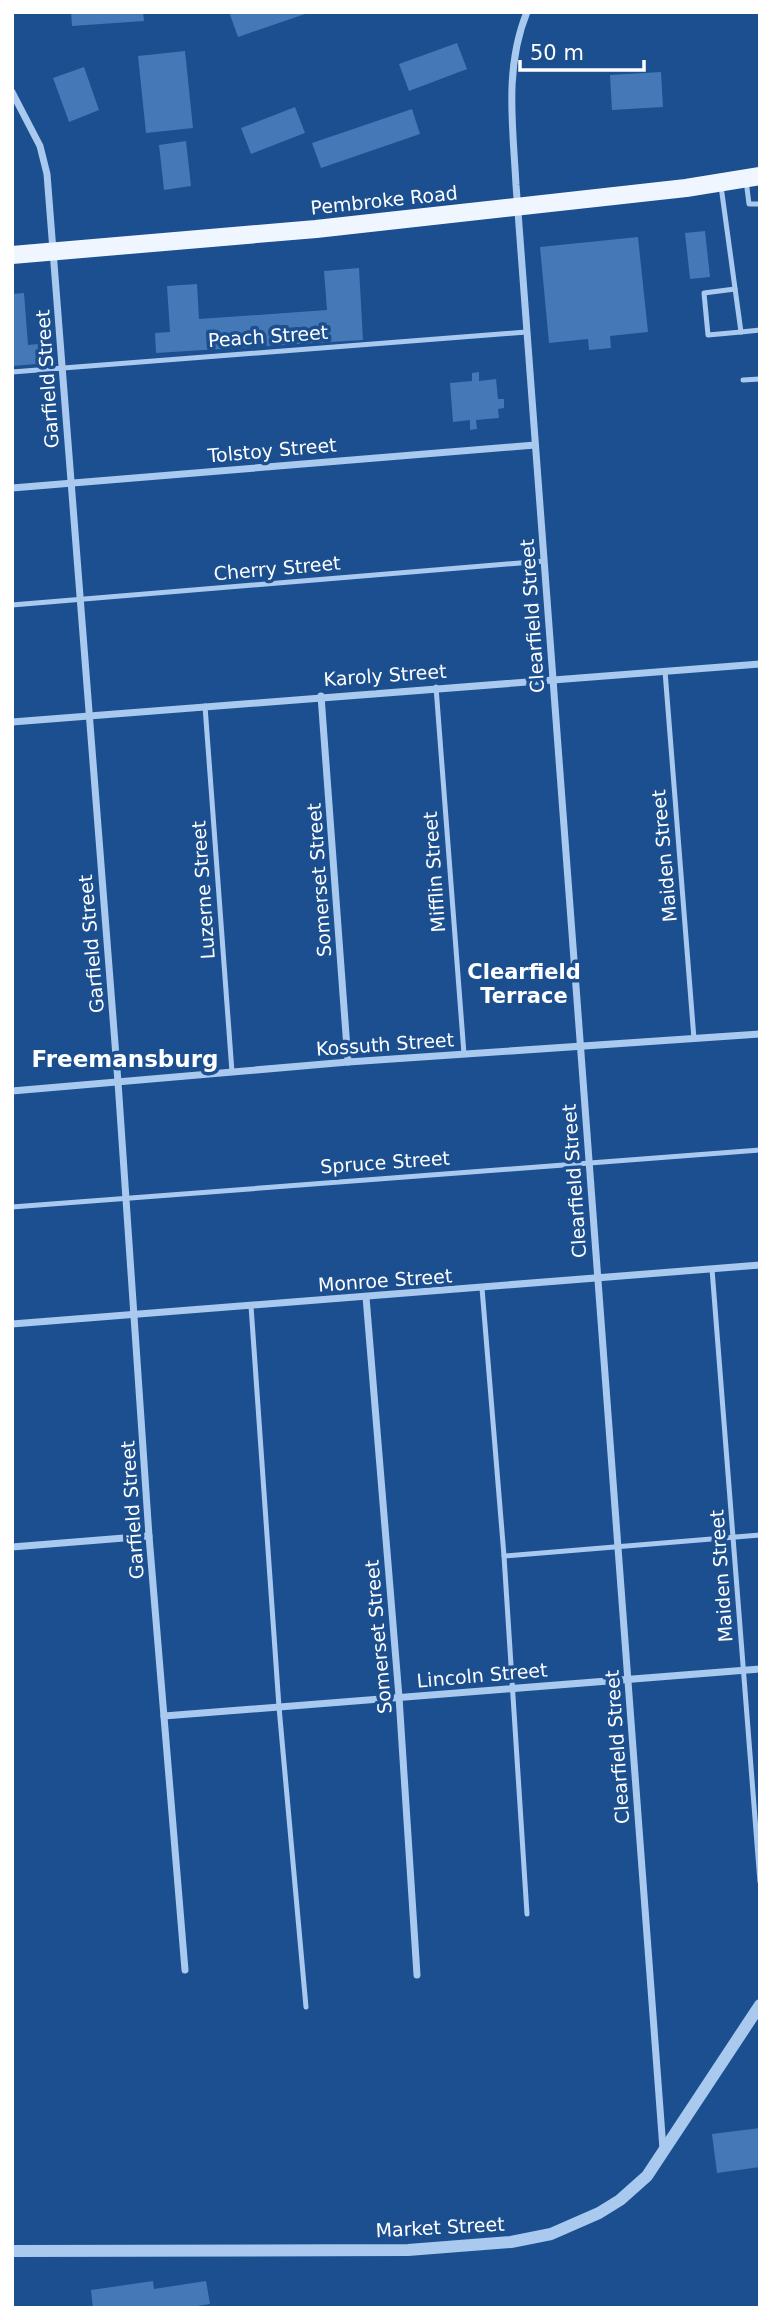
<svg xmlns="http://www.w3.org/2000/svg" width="772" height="2320" font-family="'DejaVu Sans',sans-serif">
  <rect width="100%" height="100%" fill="#1b4f8f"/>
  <!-- building -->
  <g fill="#4478b7">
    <path d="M71 12H143L144 21 72 26Z"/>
    <path d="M229 12H308V13L238 37Z"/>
    <path d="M457 43 467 69 409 91 399 64Z"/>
    <path d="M185 51 193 128 146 133 138 56Z"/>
    <path d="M84 67 99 110 69 122 53 78Z"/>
    <path d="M661 72 663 107 612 110 610 75Z"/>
    <path d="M295 107 305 133 251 154 241 128Z"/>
    <path d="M412 109 420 134 321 168 312 143Z"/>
    <path d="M186 141 191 186 164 190 159 145Z"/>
    <path d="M705 231 710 277 690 279 685 233Z"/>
    <path d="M638 237 648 332 610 336 611 348 589 350 588 339 549 343 540 247Z"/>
    <path d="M359 268 363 340 156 353 155 333 170 332 167 286 197 284 199 319 327 310 324 271Z"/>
    <path d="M24 293 28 345 47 343 49 363 12 366V294Z"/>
    <path d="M479 372V381L496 379 498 399H504V408L498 409 499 418 476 420 477 429 470 430V420L453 422 450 383 472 381V373Z"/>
    <path d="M760 2128V2167L717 2173 712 2134Z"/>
    <path d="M153 2281 154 2289 206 2281 210 2304 184 2308H93L91 2290Z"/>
  </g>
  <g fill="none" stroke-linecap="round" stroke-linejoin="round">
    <!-- service -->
    <g stroke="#a9c9ee" stroke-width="5">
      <path d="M746 180 749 204H760"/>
      <path d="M721 186 741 332 760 330"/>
      <path d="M735 289 704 293 708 335 741 332"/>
      <path d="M12 372 526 332"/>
      <path d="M743 380 760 379"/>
      <path d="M12 605 544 561"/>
      <path d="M665 671 694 1039"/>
      <path d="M436 687 464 1054"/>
      <path d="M205 706 232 1072"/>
      <path d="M12 1207 760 1150"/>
      <path d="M712 1269 760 1882"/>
      <path d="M482 1288 504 1556 527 1914"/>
      <path d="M251 1306 279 1707 306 2007"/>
      <path d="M504 1556 760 1535"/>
    </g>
    <!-- minor -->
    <g stroke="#a9c9ee" stroke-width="7">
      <path d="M527 12C504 68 513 127 516 185L663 2149"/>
      <path d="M12 92 40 146 47 174 118 1082 149 1536 185 1970"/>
      <path d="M12 488 535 445"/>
      <path d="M321 696 348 1062"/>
      <path d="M12 722 760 664"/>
      <path d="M12 1091 348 1062 760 1034"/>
      <path d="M366 1297 399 1697 417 1975"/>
      <path d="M12 1324 760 1265"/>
      <path d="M12 1547 149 1536"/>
      <path d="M164 1716 760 1669"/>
    </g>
    <!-- tertiary -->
    <path stroke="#a9c9ee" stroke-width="12" d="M12 2251 408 2250 511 2242 551 2234 599 2213 620 2200 647 2176 760 2005"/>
    <!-- primary -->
    <path stroke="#f0f6ff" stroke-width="18" d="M12 255 316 229 686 188 760 176"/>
  </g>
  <g text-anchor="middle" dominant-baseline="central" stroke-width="7" stroke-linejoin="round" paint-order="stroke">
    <!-- street labels -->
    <g font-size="19" fill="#fff" stroke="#1b4f8f">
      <text transform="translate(384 200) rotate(-6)">Pembroke Road</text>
      <text transform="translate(268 336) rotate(-4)">Peach Street</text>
      <text transform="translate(47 379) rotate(-94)">Garfield Street</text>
      <text transform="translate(272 450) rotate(-5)">Tolstoy Street</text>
      <text transform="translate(277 568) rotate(-5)">Cherry Street</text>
      <text transform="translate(532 616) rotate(-94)">Clearfield Street</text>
      <text transform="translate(385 675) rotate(-4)">Karoly Street</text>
      <text transform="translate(664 856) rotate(-95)">Maiden Street</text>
      <text transform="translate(434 872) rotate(-94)">Mifflin Street</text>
      <text transform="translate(319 880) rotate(-94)">Somerset Street</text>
      <text transform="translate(203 890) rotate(-94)">Luzerne Street</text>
      <text transform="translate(91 944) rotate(-95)">Garfield Street</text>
      <text transform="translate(385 1044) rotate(-4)">Kossuth Street</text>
      <text transform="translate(385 1162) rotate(-4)">Spruce Street</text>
      <text transform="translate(574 1181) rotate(-94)">Clearfield Street</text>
      <text transform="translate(385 1280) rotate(-4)">Monroe Street</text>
      <text transform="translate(132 1510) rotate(-94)">Garfield Street</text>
      <text transform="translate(721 1576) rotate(-94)">Maiden Street</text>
      <text transform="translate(378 1637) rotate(-95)">Somerset Street</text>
      <text transform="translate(482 1675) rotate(-5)">Lincoln Street</text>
      <text transform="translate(617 1747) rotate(-94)">Clearfield Street</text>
      <text transform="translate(440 2227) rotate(-3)">Market Street</text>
    </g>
    <!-- neighbourhood labels -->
    <g font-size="21" font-weight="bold" fill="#fff" stroke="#1b4f8f">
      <text x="524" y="972">Clearfield<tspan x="524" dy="24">Terrace</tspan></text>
    </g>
    <!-- quarter labels -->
    <g font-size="23" font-weight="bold" fill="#fff" stroke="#1b4f8f">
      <text x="125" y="1059">Freemansburg</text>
    </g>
  </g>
  <!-- border -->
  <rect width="772" height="2320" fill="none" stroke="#ffffff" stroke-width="28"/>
  <!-- scale -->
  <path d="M520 60v10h124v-10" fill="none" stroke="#ffffff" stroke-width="3.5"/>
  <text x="530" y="60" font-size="21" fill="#ffffff" stroke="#1b4f8f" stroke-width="5" paint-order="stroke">50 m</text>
</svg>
